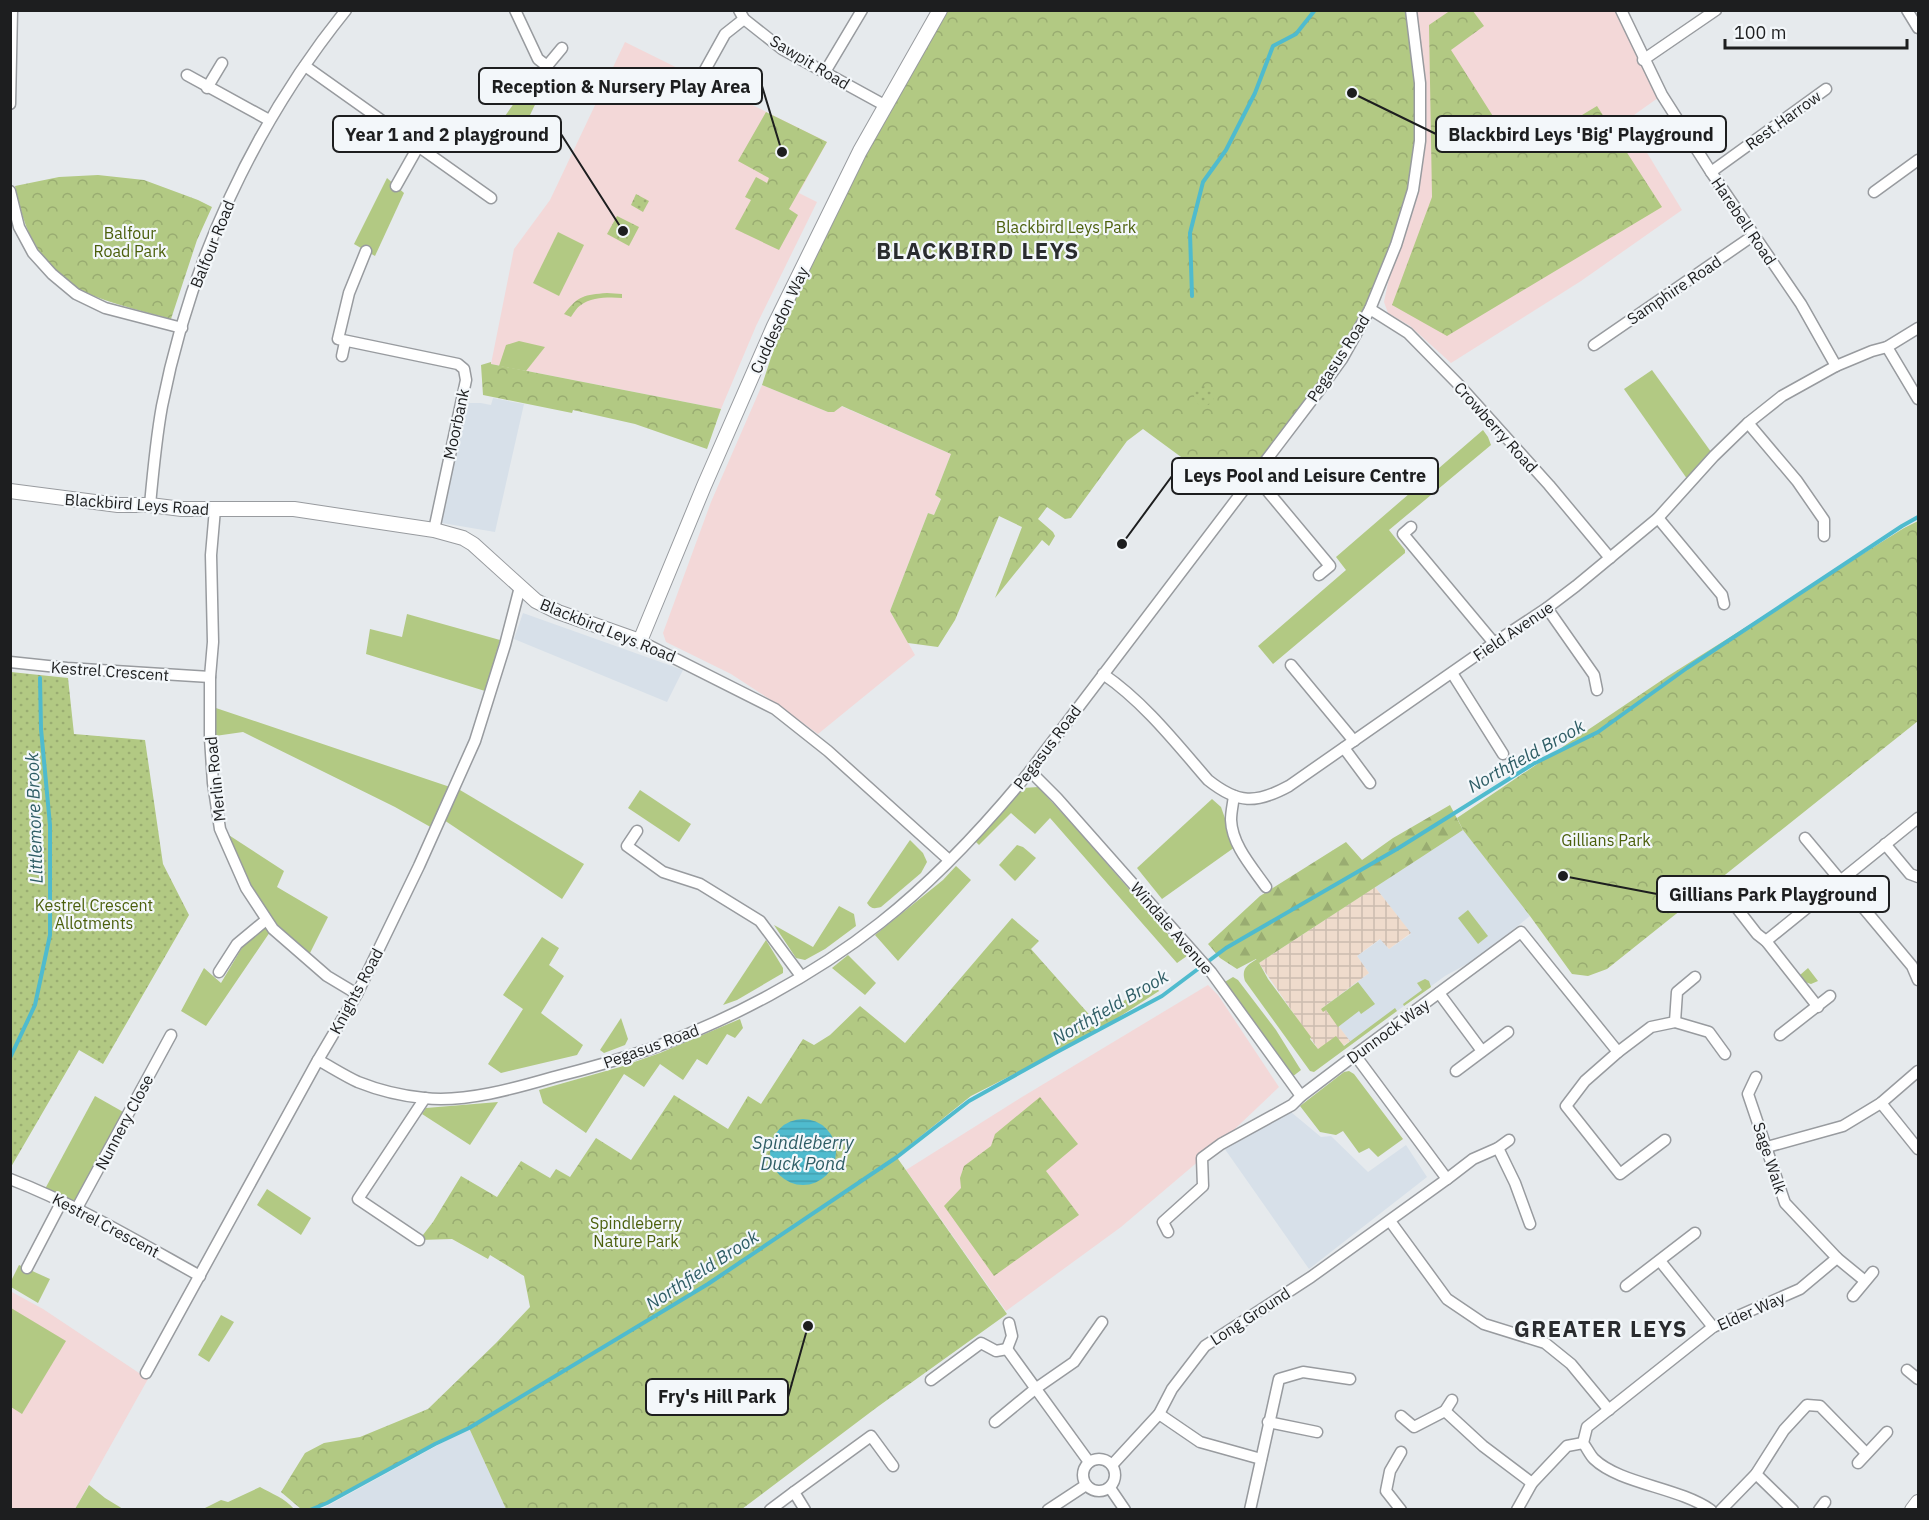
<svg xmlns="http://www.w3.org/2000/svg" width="1929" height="1520" font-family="'IBM Plex Sans',sans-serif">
  <defs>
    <pattern id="industrial-grid" width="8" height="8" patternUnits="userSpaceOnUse" patternTransform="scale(1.5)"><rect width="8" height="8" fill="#efdbcc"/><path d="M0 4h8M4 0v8" fill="none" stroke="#ccbcaf"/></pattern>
    <pattern id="forest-firs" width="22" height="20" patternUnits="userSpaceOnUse" patternTransform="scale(1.5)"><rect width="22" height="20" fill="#b2c983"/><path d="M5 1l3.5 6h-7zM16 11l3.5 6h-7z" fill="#99ac71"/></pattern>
    <pattern id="park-crowns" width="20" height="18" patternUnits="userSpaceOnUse" patternTransform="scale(1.5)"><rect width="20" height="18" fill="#b2c983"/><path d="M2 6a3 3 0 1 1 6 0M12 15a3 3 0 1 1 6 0" fill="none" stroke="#99ac71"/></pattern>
    <pattern id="garden-dots" width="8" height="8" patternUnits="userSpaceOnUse" patternTransform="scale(1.5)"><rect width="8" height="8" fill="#b2c983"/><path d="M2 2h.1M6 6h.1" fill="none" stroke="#99ac71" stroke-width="1.8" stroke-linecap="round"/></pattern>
    <pattern id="water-rules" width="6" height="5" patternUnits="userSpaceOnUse" patternTransform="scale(1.5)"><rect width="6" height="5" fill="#4fbbce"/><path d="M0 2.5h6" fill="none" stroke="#44a0b0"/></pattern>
  </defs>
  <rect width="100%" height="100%" fill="#e6eaed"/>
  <!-- built -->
  <g fill="#d7e0e9">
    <path d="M493 398 524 404 495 532 442 523 466 403H481L491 405Z"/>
    <path d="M523 613 683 670 667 702 514 639Z"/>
    <path d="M1463 830 1530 916 1476 959 1445 976 1352 1044 1326 1010 1321 1009 1369 973 1357 956 1381 939 1389 949 1411 934 1375 887Z"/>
    <path d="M1291 1112 1321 1137 1331 1136 1368 1172 1406 1145 1427 1177 1309 1269 1222 1145Z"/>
    <path d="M469 1428 506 1509 320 1510Z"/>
  </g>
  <!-- industrial -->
  <path fill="url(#industrial-grid)" d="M1375 887 1411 933 1389 949 1380 939 1357 956 1369 973 1321 1009 1326 1010 1350 1041 1343 1046 1318 1049 1259 963Z"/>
  <!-- education -->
  <g fill="#f3d8d8">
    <path d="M1411 11H1616L1662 95 1627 120 1682 210 1581 281 1451 363 1410 326 1388 313 1384 302 1396 245Z"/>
    <path d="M625 42 827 142 799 193 817 202 756 326 721 409 491 364 514 249 550 200Z"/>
    <path d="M762 385 828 412 837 410 841 406 951 454 935 495 941 498 934 515 928 513 890 611 915 655 818 734 774 702 731 674 666 642 663 633 711 502Z"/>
    <path d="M1208 985 1218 995 1279 1087 1220 1143 1121 1227 1006 1311 906 1170 1022 1097Z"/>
    <path d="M10 1291 43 1309 148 1379 75 1509H11Z"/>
  </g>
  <!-- grass -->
  <g fill="#b2c983">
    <path d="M536 72 546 82 514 148 493 133Z"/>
    <path d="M387 178 404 193 375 256 354 244Z"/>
    <path d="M558 232 584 245 559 296 533 283Z"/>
    <path d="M519 341 545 347 526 371 499 366 506 345Z"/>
    <path d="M1652 370 1714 456 1690 483 1624 389Z"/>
    <path d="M1483 430 1488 437 1491 445 1389 530 1405 550V553L1273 664 1258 646 1346 570 1336 557Z"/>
    <path d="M407 614 500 640 485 691 366 654 370 629 402 637Z"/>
    <path d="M207 705 453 788 434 829 395 807 243 732 208 737Z"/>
    <path d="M455 787 584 864 562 899 441 818Z"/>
    <path d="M1038 787 1076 828 1187 956 1177 963 1050 818 1035 834 1011 813 979 845 975 841 1023 788Z"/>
    <path d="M640 790 691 824 679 842 628 808Z"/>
    <path d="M1212 799 1221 807 1235 847 1162 899 1137 868Z"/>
    <path d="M221 830 284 871 277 887 328 917 307 959 273 929Z"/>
    <path d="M910 840 923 853 927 862 921 873 881 907C874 909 871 909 867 903Z"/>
    <path d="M1017 845 1023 847 1036 858 1015 881 999 865Z"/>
    <path d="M956 866 971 880 898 961 875 935 943 880Z"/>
    <path d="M839 906 854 914 856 926 825 949 805 960 796 958 774 925 813 947Z"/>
    <path d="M1468 910 1488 936 1478 944 1458 918Z"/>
    <path d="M262 914 272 929 206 1026 181 1011 204 968 221 983Z"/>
    <path d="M542 937 559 948 549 965 564 976 541 1013 583 1045 577 1055 501 1073 488 1064 523 1009 503 995Z"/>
    <path d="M766 940 783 968V973L737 1000 723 1005Z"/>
    <path d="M848 955 876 983 865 995 832 968Z"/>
    <path d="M1257 959 1268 979 1311 1037 1310 1039 1318 1049 1336 1036 1344 1046 1395 1008 1397 1011 1314 1072 1310 1071 1245 981C1241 969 1247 965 1257 959Z"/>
    <path d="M1808 968 1818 981 1811 984C1805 982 1800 981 1800 975Z"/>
    <path d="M1233 977 1238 980 1276 1030 1299 1067 1301 1070 1292 1077 1223 983Z"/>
    <path d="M1425 979 1429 981 1431 987 1404 1006 1403 1004 1422 990 1417 983Z"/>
    <path d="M1358 982 1375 1004 1361 1014 1359 1011 1338 1027 1326 1010 1323 1012 1321 1009Z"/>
    <path d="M621 1018 628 1039 625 1045 604 1053 600 1050Z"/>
    <path d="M740 1019 743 1028 735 1038 727 1034 707 1065 697 1059 683 1080 660 1064 644 1087 624 1074 586 1133 543 1103 539 1090 620 1067 660 1053Z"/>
    <path d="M1349 1071 1354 1074 1403 1139 1378 1157 1369 1148 1359 1153 1343 1131 1336 1135 1320 1132 1300 1106 1344 1072Z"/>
    <path d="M95 1096 125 1113 76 1204 45 1189Z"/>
    <path d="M498 1102 470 1145 422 1114 426 1108Z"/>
    <path d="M267 1189 311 1218 301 1235 257 1205Z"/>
    <path d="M19 1265 50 1279 38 1303 11 1287V1281Z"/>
    <path d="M11 1308 66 1341 22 1414 11 1407Z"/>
    <path d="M221 1315 234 1322 209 1362 198 1355Z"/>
    <path d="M89 1485 105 1498 123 1509H75Z"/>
    <path d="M260 1487C272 1494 285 1498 294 1509H203L221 1500 228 1502Z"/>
  </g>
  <!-- forest -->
  <path fill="url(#forest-firs)" d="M1450 805 1463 830 1259 963 1256 959 1237 969 1220 958 1208 944 1260 896 1346 842 1362 860 1393 838Z"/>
  <!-- park -->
  <g fill="url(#park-crowns)">
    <path d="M1451 10 1473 11 1484 26 1451 50 1510 143 1540 126 1547 136 1597 106 1662 207 1447 336 1392 305 1432 197 1429 25Z"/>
    <path d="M940 11H1411L1420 141 1396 245 1342 359 1255 476 1230 493 1143 429 1127 441 1071 518 1065 519 1047 507 1038 519 1053 532 1055 536 1049 546 1042 540 995 598 1022 527 999 516 955 620 938 647 908 643 890 611 928 513 934 515 941 499 935 495 951 454 842 406 834 412H828L762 385 781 327 860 151Z"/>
    <path d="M766 112 827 142 789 209 798 215 779 250 735 229 751 200 745 197 756 177 767 183 769 178 738 161Z"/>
    <path d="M98 175 144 180 198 200 212 207 197 240 171 319C143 311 93 300 70 284 51 270 35 248 26 226 21 213 18 199 15 186L59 177Z"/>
    <path d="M617 216 639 227 629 246 607 234Z"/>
    <path d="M607 293 622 294V298C610 297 591 297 581 305 577 307 573 314 571 317L564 314C579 295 584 295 607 293Z"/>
    <path d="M491 362V364L721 409 707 449 635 424 573 410 572 413 483 395 481 365Z"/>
    <path d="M1918 521V721L1607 969 1588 976 1572 974 1530 916 1463 830 1457 818 1668 676 1904 528Z"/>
    <path d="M1012 918 1039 941 1031 949 1094 1020 1153 982 1159 991 1096 1032 971 1096 896 1156 1007 1314 876 1408 742 1509H506L469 1428 435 1444 327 1503 310 1509H301L281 1492 305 1453 324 1443 360 1437 428 1409 496 1343 530 1307 524 1276 490 1255 488 1259 452 1239 419 1240 433 1222 461 1176 497 1197 521 1161 550 1178 556 1169 570 1177 596 1138 631 1160 674 1095 728 1129 748 1096 761 1104 803 1039 814 1045 830 1035 860 1006 905 1043Z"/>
    <path d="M1040 1097 1078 1144 1046 1171 1079 1215 994 1276 944 1206 961 1188 960 1178 964 1166 991 1146 995 1134Z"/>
  </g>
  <!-- garden -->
  <g fill="url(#garden-dots)">
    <path d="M636 194 649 201 643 212 631 205Z"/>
    <circle cx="1204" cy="396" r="10"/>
    <path d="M11 672 68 678 74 734 145 740 163 864 189 915 103 1064 79 1050 11 1167Z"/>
  </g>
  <!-- water -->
  <circle fill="url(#water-rules)" cx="803" cy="1152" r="33"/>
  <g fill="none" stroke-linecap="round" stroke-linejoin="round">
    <!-- stream -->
    <g stroke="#4fbbce" stroke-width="4">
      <path d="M1192 296 1190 233 1203 182 1226 150 1255 93 1273 46 1296 34 1315 10"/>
      <path d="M10 1058 35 1005 50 935V825L41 729 40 678"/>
      <path d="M310 1510 327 1503 435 1444 469 1428 708 1284 897 1157 969 1101 1057 1052 1162 996 1226 948 1397 849 1533 764 1598 732 1687 668 1902 526 1918 517"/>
    </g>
    <!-- minor casing -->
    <g stroke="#989b9f" stroke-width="13">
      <g id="minor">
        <path d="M515 10 538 59 547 66 562 48"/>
        <path d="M739 10 744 19 782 49 886 106"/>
        <path d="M1621 10 1662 95 1711 172 1801 304 1836 366"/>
        <path d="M1907 10 1918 28"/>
        <path d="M1643 60 1716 10"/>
        <path d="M305 66 491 198"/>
        <path d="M825 72 862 10"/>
        <path d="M187 75 269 120"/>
        <path d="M700 79 725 34 744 19"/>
        <path d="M207 88 222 63"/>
        <path d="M10 104 12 10"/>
        <path d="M1711 172 1826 89"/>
        <path d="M396 186 418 147"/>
        <path d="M10 191 19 227 33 253 52 274 76 294 105 308 182 328"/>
        <path d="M1874 192 1918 160"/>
        <path d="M366 251 349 293 338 339 458 364 464 369 466 380 434 530"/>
        <path d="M1370 309 1408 333 1460 386 1549 485 1610 558"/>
        <path d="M1594 345 1754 235"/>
        <path d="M1887 347 1918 399"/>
        <path d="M342 356 345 342"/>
        <path d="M1748 423 1797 481 1824 520V536"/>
        <path d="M1255 476 1330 566 1319 575"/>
        <path d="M150 505C153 472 156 439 162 406 190 263 254 124 346 10"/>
        <path d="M215 509 211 555 213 642 210 677V738L213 783 220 829 246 888 273 929 327 976 357 994"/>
        <path d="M1658 518 1722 595 1724 604"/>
        <path d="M1411 527 1403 534 1494 643"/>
        <path d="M1547 608 1594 675 1597 690"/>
        <path d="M640 641 775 709 828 751 949 860"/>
        <path d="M10 662 67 668 210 677"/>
        <path d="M1291 665 1354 741"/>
        <path d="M1452 673 1503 754"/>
        <path d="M1103 674C1144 702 1176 743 1208 780 1238 804 1256 804 1289 786L1494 643 1547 608 1576 586 1658 518 1714 456 1748 423 1782 396 1836 366 1872 351 1887 347 1918 328"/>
        <path d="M1344 748 1370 783"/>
        <path d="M1030 771 1057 798 1211 972 1301 1096"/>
        <path d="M1234 796C1233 804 1231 812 1231 820 1232 845 1252 867 1266 887"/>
        <path d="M637 831 627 846 663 872 700 884 760 921 801 976"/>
        <path d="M1805 838 1912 966 1918 980"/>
        <path d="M1885 844 1910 874 1918 877"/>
        <path d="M1736 907 1757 934 1766 941 1818 1007"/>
        <path d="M1766 941 1918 818"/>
        <path d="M219 972 237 944 266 920"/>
        <path d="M1439 993 1482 1051"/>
        <path d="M1675 1022 1677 992 1695 977"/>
        <path d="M1780 1035 1830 996"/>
        <path d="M318 1060C331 1067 345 1076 358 1082 378 1090 403 1096 424 1098 464 1103 516 1088 554 1077 586 1069 618 1060 650 1049 730 1020 813 976 880 923 936 879 985 826 1030 771L1321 388 1342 359 1370 309 1396 245 1413 190 1420 141V83L1411 10"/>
        <path d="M1456 1071 1508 1032"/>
        <path d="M1756 1077 1748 1094 1785 1203 1837 1258 1865 1281"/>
        <path d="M1881 1103 1918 1149"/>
        <path d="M1665 1140 1620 1174 1566 1106 1585 1081 1618 1052 1651 1027 1675 1022 1709 1032 1725 1054"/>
        <path d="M1767 1147 1843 1126 1881 1103 1918 1071"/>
        <path d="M1498 1148 1515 1183 1530 1224"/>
        <path d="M10 1179C77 1205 137 1241 200 1276"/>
        <path d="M1447 1179 1473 1159 1498 1148 1509 1140"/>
        <path d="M77 1208 171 1035"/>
        <path d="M1390 1221 1447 1299 1484 1324 1545 1343 1571 1364 1609 1410"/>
        <path d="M1168 1232 1163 1222 1203 1186 1202 1158 1221 1144 1292 1105 1301 1096 1355 1055 1521 932 1618 1052"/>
        <path d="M419 1240 358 1199 425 1098"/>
        <path d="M1660 1261 1713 1327"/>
        <path d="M27 1268 62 1201"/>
        <path d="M1626 1286 1695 1233"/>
        <path d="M1853 1296 1873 1272"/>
        <path d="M1007 1349 1089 1462"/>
        <path d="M1007 1349 1012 1336 1009 1323"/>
        <path d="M1907 1370 1918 1379"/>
        <path d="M146 1373 318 1060 357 994 419 866 475 741 505 645 520 587"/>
        <path d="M931 1380 981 1343 996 1351 1007 1349"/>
        <path d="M1445 1411 1452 1400"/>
        <path d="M1159 1414 1200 1442 1261 1459"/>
        <path d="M1401 1416 1414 1427 1445 1411 1483 1446 1532 1483"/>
        <path d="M995 1422 1035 1389 1074 1362 1102 1322"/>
        <path d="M1268 1422 1317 1432"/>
        <path d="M1401 1452 1390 1471 1386 1491 1401 1510"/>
        <circle cx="1099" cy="1475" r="16"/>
        <path d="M1858 1463 1887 1432"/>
        <path d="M1112 1465 1159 1414 1172 1389 1205 1346 1311 1277 1447 1179 1355 1055"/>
        <path d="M1756 1474 1793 1510"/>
        <path d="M1110 1488 1125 1510"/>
        <path d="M770 1510 794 1492"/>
        <path d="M805 1510 794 1492 871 1436 893 1466"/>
        <path d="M1048 1510 1086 1485"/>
        <path d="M1250 1510 1279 1379 1303 1372 1350 1379"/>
        <path d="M1517 1510 1532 1483 1567 1446 1583 1443"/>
        <path d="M1711 1510C1678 1487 1620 1484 1594 1459 1590 1455 1587 1448 1583 1443L1587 1427 1713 1327 1800 1289 1837 1258"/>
        <path d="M1721 1510 1756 1474 1784 1430 1807 1405 1820 1406 1866 1453"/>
        <path d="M1819 1510 1825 1502"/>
      </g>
    </g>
    <!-- tertiary casing -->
    <g stroke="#989b9f" stroke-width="16">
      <g id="tertiary">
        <path d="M10 491 118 505H150L182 509H294L434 530 463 538 473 544 536 601 558 612 640 641 704 486 774 326 860 151 940 10"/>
        <path d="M1912 1510 1918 1502"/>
      </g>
    </g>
    <!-- minor -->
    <use href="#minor" stroke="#fff" stroke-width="10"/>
    <!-- tertiary -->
    <use href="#tertiary" stroke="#fff" stroke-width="14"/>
  </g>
  <g text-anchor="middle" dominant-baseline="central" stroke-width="4.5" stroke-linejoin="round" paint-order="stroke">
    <!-- street labels -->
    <g font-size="16" fill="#1d1e1f" stroke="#f3f7fa">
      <text transform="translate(810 62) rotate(31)">Sawpit Road</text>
      <text transform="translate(1783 120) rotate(-36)">Rest Harrow</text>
      <text transform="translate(1744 221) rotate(56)">Harebell Road</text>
      <text transform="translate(212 244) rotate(-68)">Balfour Road</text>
      <text transform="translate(1674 290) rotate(-34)">Samphire Road</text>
      <text transform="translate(779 320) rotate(-65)">Cuddesdon Way</text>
      <text transform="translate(1338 358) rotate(-57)">Pegasus Road</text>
      <text transform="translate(456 424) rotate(-78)">Moorbank</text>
      <text transform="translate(1496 427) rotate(48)">Crowberry Road</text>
      <text transform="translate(137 504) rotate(4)">Blackbird Leys Road</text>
      <text transform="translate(608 630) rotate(22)">Blackbird Leys Road</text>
      <text transform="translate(1513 631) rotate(-34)">Field Avenue</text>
      <text transform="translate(110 671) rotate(4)">Kestrel Crescent</text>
      <text transform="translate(1047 747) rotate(-53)">Pegasus Road</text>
      <text transform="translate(215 779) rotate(-96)">Merlin Road</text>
      <text transform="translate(1172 928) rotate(49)">Windale Avenue</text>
      <text transform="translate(356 991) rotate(-62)">Knights Road</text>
      <text transform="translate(1388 1031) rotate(-36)">Dunnock Way</text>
      <text transform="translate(651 1046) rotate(-20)">Pegasus Road</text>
      <text transform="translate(124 1122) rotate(-62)">Nunnery Close</text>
      <text transform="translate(1770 1158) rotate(72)">Sage Walk</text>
      <text transform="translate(106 1225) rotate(28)">Kestrel Crescent</text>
      <text transform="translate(1751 1311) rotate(-24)">Elder Way</text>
      <text transform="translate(1250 1316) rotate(-33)">Long Ground</text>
    </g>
    <!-- park labels -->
    <g font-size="16" fill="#4b5f0c" stroke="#f3f7fa">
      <text x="1066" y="227">Blackbird Leys Park</text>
      <text x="130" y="233">Balfour<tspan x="130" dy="18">Road Park</tspan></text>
      <text x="1606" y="840">Gillians Park</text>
      <text x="94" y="905">Kestrel Crescent<tspan x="94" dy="18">Allotments</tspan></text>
      <text x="636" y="1223">Spindleberry<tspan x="636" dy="18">Nature Park</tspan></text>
    </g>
    <!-- water labels -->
    <g font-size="18" font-style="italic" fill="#2e5d65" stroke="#f3f7fa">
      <text transform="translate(1526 756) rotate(-29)">Northfield Brook</text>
      <text transform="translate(34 818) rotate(-92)">Littlemore Brook</text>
      <text transform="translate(1110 1007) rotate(-30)">Northfield Brook</text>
      <text x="803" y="1142">Spindleberry<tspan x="803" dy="21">Duck Pond</tspan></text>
      <text transform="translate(702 1270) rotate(-33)">Northfield Brook</text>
    </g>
    <!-- district labels -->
    <g font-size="22" font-weight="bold" letter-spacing="1.5" fill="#2a2c2f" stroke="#f3f7fa">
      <text x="978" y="250">BLACKBIRD LEYS</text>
      <text x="1601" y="1328">GREATER LEYS</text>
    </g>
  </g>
  <!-- callouts -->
  <path fill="none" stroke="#1d1e1f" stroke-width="2" d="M782 152L762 86M1352 93L1436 134M623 231L561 134M1122 544L1172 476M1563 876L1657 894M808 1326L788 1397"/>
  <g fill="#1d1e1f" stroke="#f3f7fa" stroke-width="2">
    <circle cx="782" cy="152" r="6"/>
    <circle cx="1352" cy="93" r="6"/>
    <circle cx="623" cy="231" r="6"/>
    <circle cx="1122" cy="544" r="6"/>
    <circle cx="1563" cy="876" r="6"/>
    <circle cx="808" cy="1326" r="6"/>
  </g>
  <g fill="#f3f7fa" stroke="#1d1e1f" stroke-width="2">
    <rect x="479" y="68" width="283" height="36" rx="6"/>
    <rect x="1436" y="116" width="290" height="36" rx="6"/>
    <rect x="333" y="116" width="228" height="36" rx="6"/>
    <rect x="1172" y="458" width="266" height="36" rx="6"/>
    <rect x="1657" y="876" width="232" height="36" rx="6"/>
    <rect x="646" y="1379" width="142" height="36" rx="6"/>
  </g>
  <g font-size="18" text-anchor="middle" font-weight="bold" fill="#1d1e1f">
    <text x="621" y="93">Reception &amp; Nursery Play Area</text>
    <text x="1581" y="141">Blackbird Leys 'Big' Playground</text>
    <text x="447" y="141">Year 1 and 2 playground</text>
    <text x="1305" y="482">Leys Pool and Leisure Centre</text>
    <text x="1773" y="901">Gillians Park Playground</text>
    <text x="717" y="1403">Fry's Hill Park</text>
  </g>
  <!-- border -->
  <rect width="1929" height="1520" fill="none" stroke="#1d1e1f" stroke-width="24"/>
  <!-- scale -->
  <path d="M1725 39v9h182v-9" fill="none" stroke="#1d1e1f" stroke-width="3"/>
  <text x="1734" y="39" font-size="18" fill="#1d1e1f" stroke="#f3f7fa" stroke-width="4.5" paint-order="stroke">100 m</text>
</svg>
